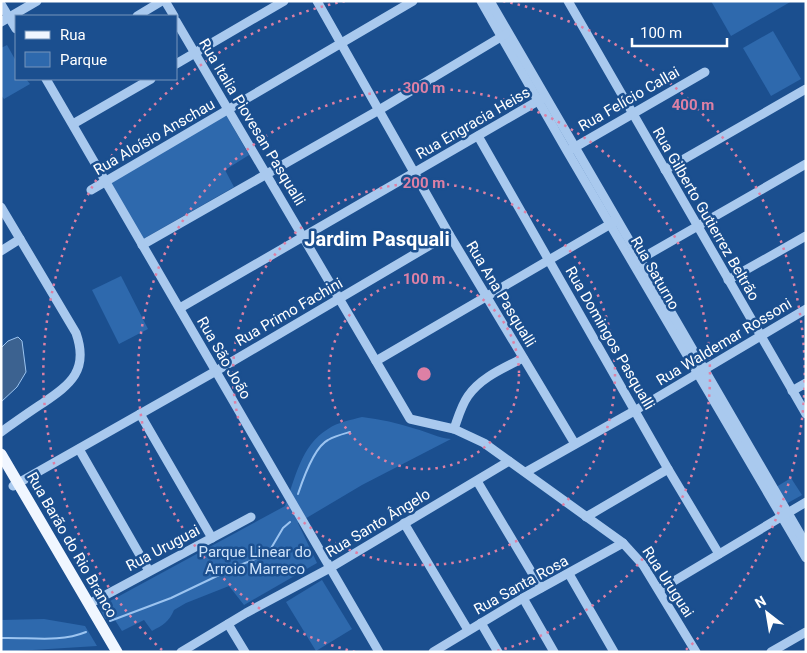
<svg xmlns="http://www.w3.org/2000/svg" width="807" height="653" font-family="Roboto,sans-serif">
  <rect width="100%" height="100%" fill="#1b4f8f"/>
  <!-- green -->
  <g fill="#2e69ad">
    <path d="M711 1H792L731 36Z"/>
    <path d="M773 31 801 79 771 96 743 48Z"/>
    <path d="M7 45 16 61V79H26L30 84 4 99 1 95V48Z"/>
    <path d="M226 115 249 155 225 170 234 187 143 239 110 182Z"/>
    <path d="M121 276 148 329 119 344 92 290Z"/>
    <path d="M362 417C380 419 398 423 416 429 428 432 438 438 451 439L362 485 298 523 317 563 244 605 229 586 186 603 174 610C169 622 163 625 152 631L144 620 122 631 113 617 105 619 99 607 285 506C295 479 301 445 328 429 338 422 351 420 362 417Z"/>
    <path d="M791 478 802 495 786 504 776 487Z"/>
    <path d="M322 580 352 629 316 651 286 602Z"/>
    <path d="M44 619 85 626 97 646 1 652V620Z"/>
  </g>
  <!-- water -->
  <path fill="#3c6290" stroke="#9cc4f0" d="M18 337 22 341 26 372 17 387 1 402V348L8 341Z"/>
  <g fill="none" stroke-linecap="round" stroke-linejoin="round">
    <!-- stream -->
    <g stroke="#9cc4f0" stroke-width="2">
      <path d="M298 494C303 479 314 447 328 440 335 436 343 434 350 432"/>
      <path d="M110 621 171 598 240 565 263 556 270 550 283 528 290 522"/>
      <path d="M1 638C30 637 59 643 86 632"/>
    </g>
    <!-- minor -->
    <g stroke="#a9c9ee" stroke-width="9">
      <path d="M165 1 174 16"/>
      <path d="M317 1 449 234 575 444"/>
      <path d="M481 1 567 151 806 558"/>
      <path d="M490 1 806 544"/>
      <path d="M568 1 806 414"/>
      <path d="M1 4 16 29"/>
      <path d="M137 16 162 1"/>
      <path d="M176 21 410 419 454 429 484 443 623 543 643 565 696 652"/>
      <path d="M1 22 37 1"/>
      <path d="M176 64 284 1"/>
      <path d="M46 79 379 652"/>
      <path d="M73 124 151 79"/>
      <path d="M478 136 668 469 719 554"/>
      <path d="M570 150 705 72"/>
      <path d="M665 170 806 89"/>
      <path d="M91 190 413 1"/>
      <path d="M1 207 76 333C89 370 71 384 43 403 29 412 15 422 1 432"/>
      <path d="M142 245 379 110 506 34"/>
      <path d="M1 251 20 239"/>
      <path d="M635 262 806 164"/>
      <path d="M728 280 806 236"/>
      <path d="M180 308 543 98"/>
      <path d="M376 361 614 222"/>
      <path d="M792 391 806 383"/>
      <path d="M140 414 212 538"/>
      <path d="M454 429C458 418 461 406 468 396 481 377 504 368 523 358"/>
      <path d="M79 449 149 571"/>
      <path d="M526 472 636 410 806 309"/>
      <path d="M477 481 541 588"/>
      <path d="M13 486 216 371 449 234"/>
      <path d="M586 517 668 469"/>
      <path d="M404 523 468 630"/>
      <path d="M569 574 614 652"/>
      <path d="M659 590 806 502"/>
      <path d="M523 598 554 652"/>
      <path d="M89 604 251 517"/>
      <path d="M481 623 498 652"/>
      <path d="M228 624 245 652"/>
      <path d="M181 652 246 613 330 568 509 461"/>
      <path d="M433 652 523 598 623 543"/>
      <path d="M771 652 806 632"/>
    </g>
    <!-- major -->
    <path stroke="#f0f6ff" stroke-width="11" d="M1 454 117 652"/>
  </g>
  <!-- distance rings -->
  <g fill="none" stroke="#dd80a5" stroke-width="2.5" stroke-dasharray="2.5 5">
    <circle cx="424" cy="374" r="95"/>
    <circle cx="424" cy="374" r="191"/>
    <path d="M355 652A286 286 0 1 1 493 652"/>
    <path d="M162 650A381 381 0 0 1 345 1M503 1A381 381 0 0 1 686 650"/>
  </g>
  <g text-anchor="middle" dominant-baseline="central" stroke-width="5" stroke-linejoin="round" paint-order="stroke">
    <!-- street labels -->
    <g font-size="15" fill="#fff" stroke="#1b4f8f">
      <text transform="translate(629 99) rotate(-30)">Rua Felício Callai</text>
      <text transform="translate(252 122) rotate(59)">Rua Italia Piovesan Pasqualli</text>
      <text transform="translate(473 123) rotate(-30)">Rua Engracia Heiss</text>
      <text transform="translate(154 137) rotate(-30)">Rua Aloísio Anschau</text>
      <text transform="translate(706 214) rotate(60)">Rua Gilberto Gutierrez Beltrão</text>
      <text transform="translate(655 273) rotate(60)">Rua Saturno</text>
      <text transform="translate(501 294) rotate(59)">Rua Ana Pasqualli</text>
      <text transform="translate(289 312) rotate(-30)">Rua Primo Fachini</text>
      <text transform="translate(610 338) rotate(60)">Rua Domingos Pasqualli</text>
      <text transform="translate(724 342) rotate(-31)">Rua Waldemar Rossoni</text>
      <text transform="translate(224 358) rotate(60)">Rua São João</text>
      <text transform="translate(378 523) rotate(-31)">Rua Santo Ângelo</text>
      <text transform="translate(72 545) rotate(60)">Rua Barão do Rio Branco</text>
      <text transform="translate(163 548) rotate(-28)">Rua Uruguai</text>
      <text transform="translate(668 582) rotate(57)">Rua Uruguai</text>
      <text transform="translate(521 585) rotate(-29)">Rua Santa Rosa</text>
    </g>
    <!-- park labels -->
    <g font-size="15" fill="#cfe3fa" stroke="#1b4f8f">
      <text x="255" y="552">Parque Linear do<tspan x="255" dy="17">Arroio Marreco</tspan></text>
    </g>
    <!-- district labels -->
    <g font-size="20" font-weight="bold" fill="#fff" stroke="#1b4f8f">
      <text x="377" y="239">Jardim Pasquali</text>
    </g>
  </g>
  <circle cx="424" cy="374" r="8" fill="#dd80a5" stroke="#1b4f8f" stroke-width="2.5"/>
  <g font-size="15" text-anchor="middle" font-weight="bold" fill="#dd80a5" stroke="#1b4f8f" stroke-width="5" stroke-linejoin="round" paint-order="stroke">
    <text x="424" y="93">300 m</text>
    <text x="693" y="110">400 m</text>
    <text x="424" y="188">200 m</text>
    <text x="424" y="284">100 m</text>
  </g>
  <!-- border -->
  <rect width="807" height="653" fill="none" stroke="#ffffff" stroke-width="5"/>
  <!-- legend -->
  <rect x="15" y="15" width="162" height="65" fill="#1b4f8f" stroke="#7695bc"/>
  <rect x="25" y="31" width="25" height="8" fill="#f0f6ff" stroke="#7695bc"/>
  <text x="60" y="40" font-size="15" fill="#ffffff">Rua</text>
  <rect x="25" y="52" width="25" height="15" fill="#2e69ad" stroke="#7695bc"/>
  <text x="60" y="65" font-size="15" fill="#ffffff">Parque</text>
  <!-- north arrow -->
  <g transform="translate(767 613) rotate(329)" stroke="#1b4f8f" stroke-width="4" paint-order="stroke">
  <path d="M0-4L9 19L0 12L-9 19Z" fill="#ffffff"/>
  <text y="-8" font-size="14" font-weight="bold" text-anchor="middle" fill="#ffffff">N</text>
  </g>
  <!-- scale -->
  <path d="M632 38v8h95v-8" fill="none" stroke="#ffffff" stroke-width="2.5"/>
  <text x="640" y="38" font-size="15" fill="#ffffff" stroke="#1b4f8f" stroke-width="4" paint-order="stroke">100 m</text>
</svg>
